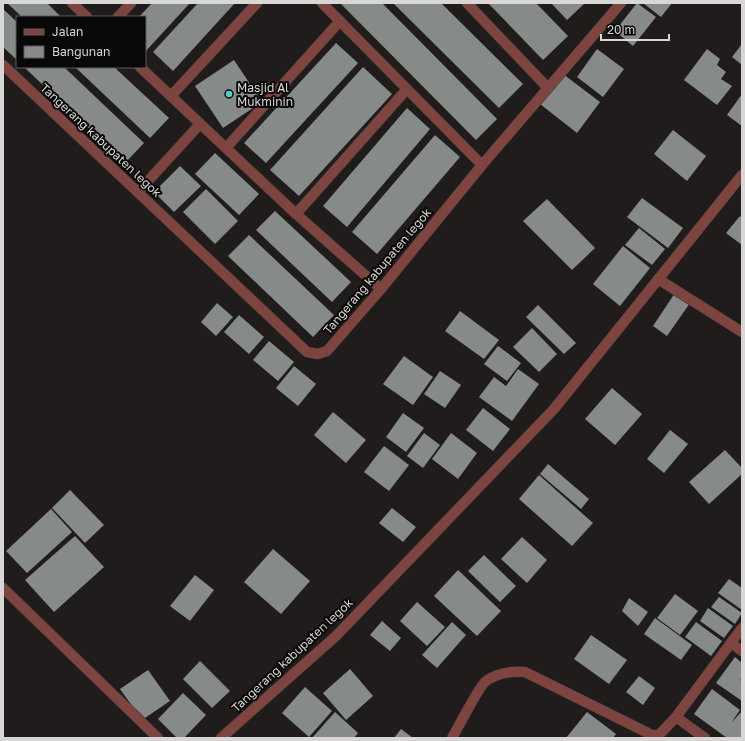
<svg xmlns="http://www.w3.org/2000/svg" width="745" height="741" font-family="'Golos Text',sans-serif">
  <rect width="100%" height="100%" fill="#201c1c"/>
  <!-- building -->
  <g fill="#868b8a">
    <path d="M7 3H47L61 17H22Z"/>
    <path d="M152 3H190L145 52V17H139Z"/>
    <path d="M198 3H235L173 71 153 52Z"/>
    <path d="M340 3H382L497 119 476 140Z"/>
    <path d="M393 3H441L523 84 499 108Z"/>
    <path d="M488 3H536L568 36 543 60Z"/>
    <path d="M551 3H585L567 20Z"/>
    <path d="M637 3 656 17 633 46 615 31Z"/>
    <path d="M643 3H672L661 17Z"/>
    <path d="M3 9 17 22V60L3 47Z"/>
    <path d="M336 43 358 63 266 163 244 143Z"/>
    <path d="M742 44V65L732 57Z"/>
    <path d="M597 49 624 69 603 97 577 77Z"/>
    <path d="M707 49 720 59 717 65 726 72 721 79 732 86 717 105 684 80Z"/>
    <path d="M234 60 262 102 223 128 195 86Z"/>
    <path d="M24 67H64L144 143 125 163Z"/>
    <path d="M75 67H114L169 118 150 138Z"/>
    <path d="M363 67 392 94 299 196 270 170Z"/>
    <path d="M563 74 600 102 577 133 540 104Z"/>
    <path d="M742 94V126L727 115Z"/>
    <path d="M407 108 430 129 347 227 323 206Z"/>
    <path d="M673 130 706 156 687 181 654 154Z"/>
    <path d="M435 135 460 157 377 254 352 232Z"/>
    <path d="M215 153 259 194 239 215 195 174Z"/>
    <path d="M180 166 201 186 174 212 154 192Z"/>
    <path d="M206 189 238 221 215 244 183 212Z"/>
    <path d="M642 198 683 228 668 248 627 217Z"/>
    <path d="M547 199 595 248 572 270 523 221Z"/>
    <path d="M275 211 351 282 332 302 256 230Z"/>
    <path d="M740 216 742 218V245L726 233Z"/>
    <path d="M639 228 665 249 652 265 625 245Z"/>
    <path d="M249 235 334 315 313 337 228 256Z"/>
    <path d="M623 246 650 268 620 306 593 284Z"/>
    <path d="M675 293 690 303 667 336 653 326Z"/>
    <path d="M217 303 233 317 216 336 201 322Z"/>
    <path d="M538 305 576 343 564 354 526 317Z"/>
    <path d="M460 311 499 340 484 359 445 331Z"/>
    <path d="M239 315 264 337 249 354 224 332Z"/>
    <path d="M532 328 557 354 539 372 513 347Z"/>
    <path d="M269 341 294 362 278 381 253 360Z"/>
    <path d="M498 346 521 363 507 381 484 364Z"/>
    <path d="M404 356 433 377 413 405 383 384Z"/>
    <path d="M294 366 316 384 298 406 276 388Z"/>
    <path d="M518 369 539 384 512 421 479 397 494 377 506 386Z"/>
    <path d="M440 371 461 385 445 408 424 394Z"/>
    <path d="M612 388 642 414 615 445 585 419Z"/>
    <path d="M483 408 510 429 493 451 466 430Z"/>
    <path d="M333 412 366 440 346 463 314 435Z"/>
    <path d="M403 413 424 428 406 452 386 437Z"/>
    <path d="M670 430 688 444 664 473 647 459Z"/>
    <path d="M424 433 440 445 423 468 407 456Z"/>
    <path d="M451 433 477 453 458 479 432 459Z"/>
    <path d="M384 446 409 465 389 491 364 472Z"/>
    <path d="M725 450 742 468V474L709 504 689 482Z"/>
    <path d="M548 464 589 499 581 509 540 474Z"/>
    <path d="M539 475 593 523 572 546 519 499Z"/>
    <path d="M70 490 104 525 85 543 52 508Z"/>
    <path d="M392 508 416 527 403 542 379 523Z"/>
    <path d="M51 509 72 532 27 573 6 551Z"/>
    <path d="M75 536 104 567 54 612 25 580Z"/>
    <path d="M522 537 547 560 527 583 501 559Z"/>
    <path d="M273 549 310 581 281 614 244 582Z"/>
    <path d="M484 555 516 586 500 602 468 571Z"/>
    <path d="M458 570 501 611 477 636 434 596Z"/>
    <path d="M195 575 214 590 190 621 170 606Z"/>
    <path d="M729 579 742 588V610L718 593Z"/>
    <path d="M675 594 698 611 680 635 657 618Z"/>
    <path d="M719 597 742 613 735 624 711 607Z"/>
    <path d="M629 598 648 612 638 626 622 611Z"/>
    <path d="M417 602 445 627 427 646 400 621Z"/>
    <path d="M708 608 733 626 724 638 700 621Z"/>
    <path d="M655 618 692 645 681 660 644 634Z"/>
    <path d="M382 621 401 638 390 651 370 635Z"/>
    <path d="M452 622 466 635 437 668 422 655Z"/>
    <path d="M696 622 722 641 711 656 685 637Z"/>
    <path d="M591 635 627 660 609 684 574 659Z"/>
    <path d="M735 657 742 663V677L739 682 742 678V701L716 683Z"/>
    <path d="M200 661 230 691 212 708 183 679Z"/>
    <path d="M350 669 373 696 346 720 323 693Z"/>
    <path d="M148 670 170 701 142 720 120 689Z"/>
    <path d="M639 676 655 688 643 705 626 692Z"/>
    <path d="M305 687 332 711 309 737 282 713Z"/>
    <path d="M712 689 740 710 731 723 742 711V738H727L694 714Z"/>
    <path d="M183 693 206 715 184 738H177L158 719Z"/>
    <path d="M335 712 358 733 354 738H312Z"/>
    <path d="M587 712 616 734 613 738H566Z"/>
    <path d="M401 729 413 738H394Z"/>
  </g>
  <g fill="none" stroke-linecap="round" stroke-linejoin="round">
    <!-- minor casing -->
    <g stroke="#3a3636" stroke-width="11">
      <g id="minor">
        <path d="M72 3 87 17"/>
        <path d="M322 3 482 165"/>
        <path d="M467 3 548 88"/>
        <path d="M118 17 131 3"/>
        <path d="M3 65 307 352 318 354 327 351 381 289 482 165 621 3"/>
        <path d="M140 67 296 214 381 289"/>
        <path d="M171 96 257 3"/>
        <path d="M226 148 340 21"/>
        <path d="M138 192 200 124"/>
        <path d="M296 214 407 89"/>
        <path d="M658 279 742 332"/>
        <path d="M3 588 158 738"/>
        <path d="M731 643 742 651"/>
        <path d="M676 717 705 738"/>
        <path d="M221 738 336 636 554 409 742 175"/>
        <path d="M452 738C458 728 479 686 486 681 497 673 512 671 525 672L652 735H659L676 717 742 628"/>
      </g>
    </g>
    <!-- minor -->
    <use href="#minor" stroke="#7e443f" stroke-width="10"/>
  </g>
  <!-- markers -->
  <circle fill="#54cdc7" stroke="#090707" stroke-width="1.5" cx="229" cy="94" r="4"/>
  <g text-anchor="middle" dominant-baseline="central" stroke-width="4" stroke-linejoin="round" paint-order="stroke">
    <!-- poi labels -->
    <g font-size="12" fill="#d9d6d6" stroke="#090707" text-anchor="start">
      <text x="237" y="87">Masjid Al<tspan x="237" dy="14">Mukminin</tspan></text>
    </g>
    <!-- street labels -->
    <g font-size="12" fill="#d9d6d6" stroke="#090707">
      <text transform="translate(101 140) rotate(43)">Tangerang kabupaten legok</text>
      <text transform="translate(377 271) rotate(-50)">Tangerang kabupaten legok</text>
      <text transform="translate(292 655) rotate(-43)">Tangerang kabupaten legok</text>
    </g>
  </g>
  <!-- border -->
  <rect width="745" height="741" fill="none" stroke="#d9d6d6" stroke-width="8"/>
  <!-- legend -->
  <rect x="16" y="16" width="130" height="52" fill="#090707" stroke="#5c5a5a"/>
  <rect x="24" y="29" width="20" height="6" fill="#7e443f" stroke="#5c5a5a"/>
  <text x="52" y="36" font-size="12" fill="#d9d6d6">Jalan</text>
  <rect x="24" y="46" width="20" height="12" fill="#868b8a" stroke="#5c5a5a"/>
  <text x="52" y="56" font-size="12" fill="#d9d6d6">Bangunan</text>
  <!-- scale -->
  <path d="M601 34v6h68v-6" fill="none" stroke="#d9d6d6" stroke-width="2"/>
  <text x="607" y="34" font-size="12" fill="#d9d6d6" stroke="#090707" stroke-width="3" paint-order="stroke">20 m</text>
</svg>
